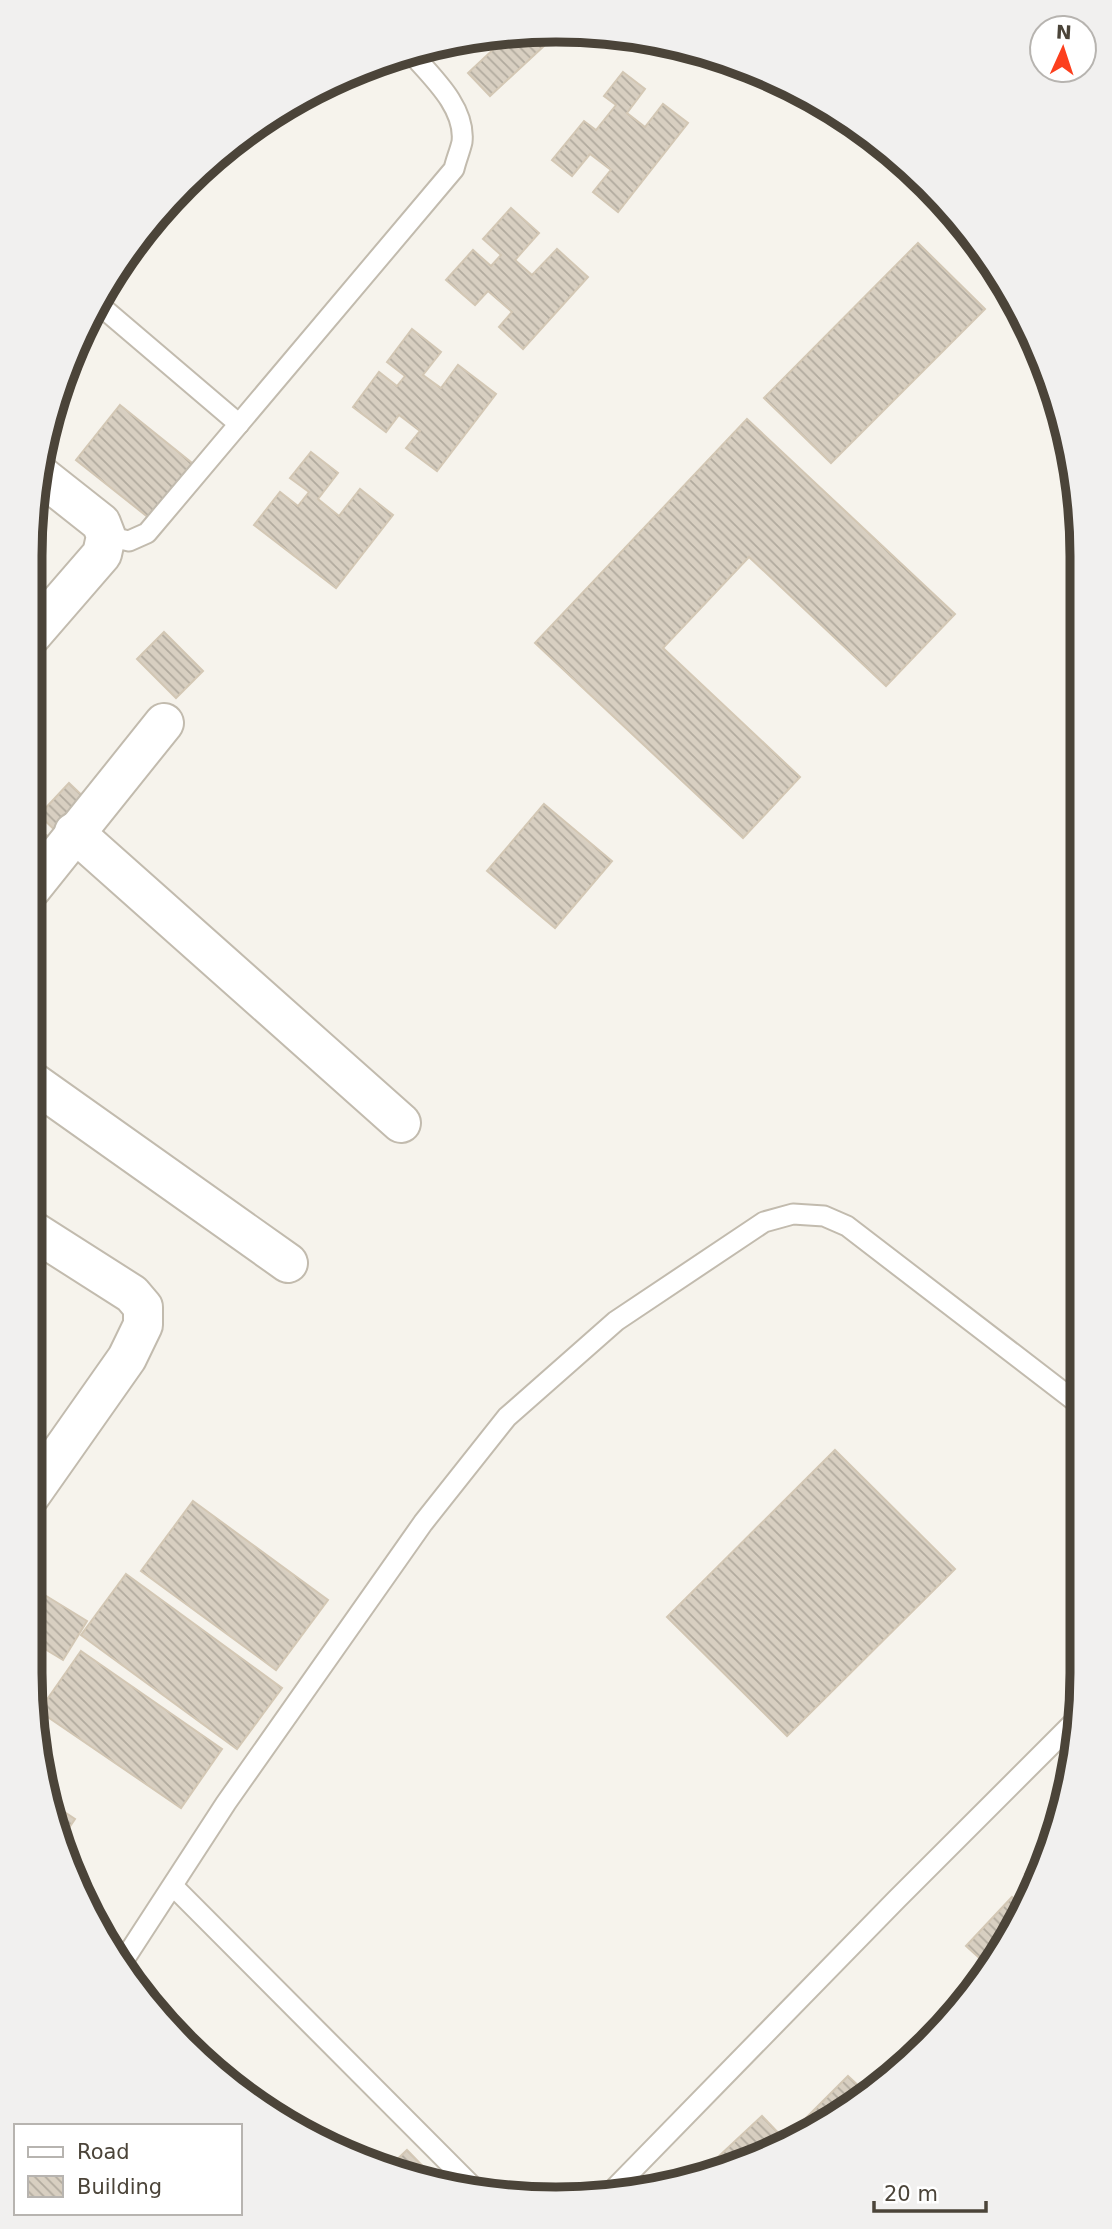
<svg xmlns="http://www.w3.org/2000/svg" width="1112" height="2229" font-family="'DejaVu Sans',sans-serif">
  <defs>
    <pattern id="building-back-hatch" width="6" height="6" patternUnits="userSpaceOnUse" patternTransform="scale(1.75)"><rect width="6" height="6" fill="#d8cfc1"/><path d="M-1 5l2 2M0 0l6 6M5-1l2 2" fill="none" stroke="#b1aa9e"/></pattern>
  </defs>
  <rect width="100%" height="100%" fill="#f6f3ec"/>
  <!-- building -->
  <g fill="url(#building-back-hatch)" stroke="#d3c7b4" stroke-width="2">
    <path d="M559 32 490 96 468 73 498 45 488 34Z"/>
    <path d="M463 40 453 50 447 44Z"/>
    <path d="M623 72 645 89 627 113 645 127 663 104 688 123 618 212 593 192 611 170 590 154 572 176 552 160 584 121 596 130 616 105 604 96Z"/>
    <path d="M511 208 539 233 515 260 532 275 557 249 588 277 523 349 499 327 512 312 488 291 475 305 446 280 473 250 491 266 501 255 483 239Z"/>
    <path d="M918 243 985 309 831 463 764 398Z"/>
    <path d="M412 329 441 352 423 375 441 388 458 365 496 394 437 471 406 448 420 431 399 415 386 432 353 407 379 372 397 386 405 376 387 362Z"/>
    <path d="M120 405 192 463 149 518 76 460Z"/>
    <path d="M747 419 955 614 886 686 749 557 663 648 800 777 743 838 535 643Z"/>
    <path d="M311 452 338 473 318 499 339 516 360 489 393 515 336 588 254 525 280 492 298 506 309 492 290 478Z"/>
    <path d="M164 632 203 671 176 698 137 659Z"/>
    <path d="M69 783 91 804 61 836 39 815Z"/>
    <path d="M544 804 612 861 555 928 487 871Z"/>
    <path d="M31 824 57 843 31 880Z"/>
    <path d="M835 1450 955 1569 787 1736 667 1617Z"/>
    <path d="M193 1501 328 1600 276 1670 141 1571Z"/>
    <path d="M126 1574 282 1688 237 1749 81 1635Z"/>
    <path d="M30 1586 87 1621 63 1660 30 1640Z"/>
    <path d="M81 1651 222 1749 181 1808 39 1711Z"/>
    <path d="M51 1803 75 1819 58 1844V1843Z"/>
    <path d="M1049 1850 1036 1884 1025 1874Z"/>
    <path d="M1012 1897 1025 1909 986 1964 966 1946Z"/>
    <path d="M848 2076 864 2091 795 2140 789 2135Z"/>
    <path d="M762 2116 789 2144 703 2171Z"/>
    <path d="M407 2150 441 2185 387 2169Z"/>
  </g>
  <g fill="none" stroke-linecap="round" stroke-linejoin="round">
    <!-- lane casing -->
    <g stroke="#c2bbae" stroke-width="23">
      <g id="lane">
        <path d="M97 303 239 424"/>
        <path d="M106 536 129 541 147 533 454 169C456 160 460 151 462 142 466 107 431 76 410 52"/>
        <path d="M173 1886 476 2190"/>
        <path d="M122 1963 226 1803 423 1523 507 1417 616 1321 764 1222 793 1214 824 1216 847 1226 1080 1405"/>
        <path d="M609 2194 897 1899 1079 1717"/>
      </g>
    </g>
    <!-- street casing -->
    <g stroke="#c2bbae" stroke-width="42">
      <g id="street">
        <path d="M31 636 102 554 106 536 101 523 39 474"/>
        <path d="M74 832 401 1123"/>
        <path d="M31 889 164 723"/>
        <path d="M30 1080 288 1263"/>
        <path d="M30 1496 127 1358 143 1325V1307L132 1294 30 1229"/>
      </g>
    </g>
    <!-- lane -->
    <use href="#lane" stroke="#fff" stroke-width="19"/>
    <!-- street -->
    <use href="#street" stroke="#fff" stroke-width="38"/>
  </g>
  <!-- crop -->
  <path d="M0 0H1112V2229H0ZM556 42H556A514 514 0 0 1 1070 556V1673A514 514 0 0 1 556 2187H556A514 514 0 0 1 42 1673V556A514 514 0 0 1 556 42Z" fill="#f1f0ef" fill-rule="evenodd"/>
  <path fill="none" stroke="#4b4439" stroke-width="9" d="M556 42H556A514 514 0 0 1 1070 556V1673A514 514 0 0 1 556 2187H556A514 514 0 0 1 42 1673V556A514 514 0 0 1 556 42Z"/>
  <!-- legend -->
  <rect x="14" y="2124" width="228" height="91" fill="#ffffff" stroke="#b7b4b0" stroke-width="2"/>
  <rect x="28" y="2147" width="35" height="10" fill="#ffffff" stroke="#b7b4b0" stroke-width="2"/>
  <text x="77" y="2159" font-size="21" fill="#4b4439">Road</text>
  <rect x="28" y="2176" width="35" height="21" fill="url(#building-back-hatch)" stroke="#b7b4b0" stroke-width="2"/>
  <text x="77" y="2194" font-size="21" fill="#4b4439">Building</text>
  <!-- north arrow -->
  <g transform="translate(1063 49) rotate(3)"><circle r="33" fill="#ffffff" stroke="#b7b4b0" stroke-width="2"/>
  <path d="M0-5L12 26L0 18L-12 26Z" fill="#fc3f1d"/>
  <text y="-10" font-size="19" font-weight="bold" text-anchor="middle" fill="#4b4439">N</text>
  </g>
  <!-- scale -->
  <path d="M874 2201v10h112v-10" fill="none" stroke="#4b4439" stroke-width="3.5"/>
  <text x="884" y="2201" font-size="21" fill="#4b4439" stroke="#ffffff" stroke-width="5" paint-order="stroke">20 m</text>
</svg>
